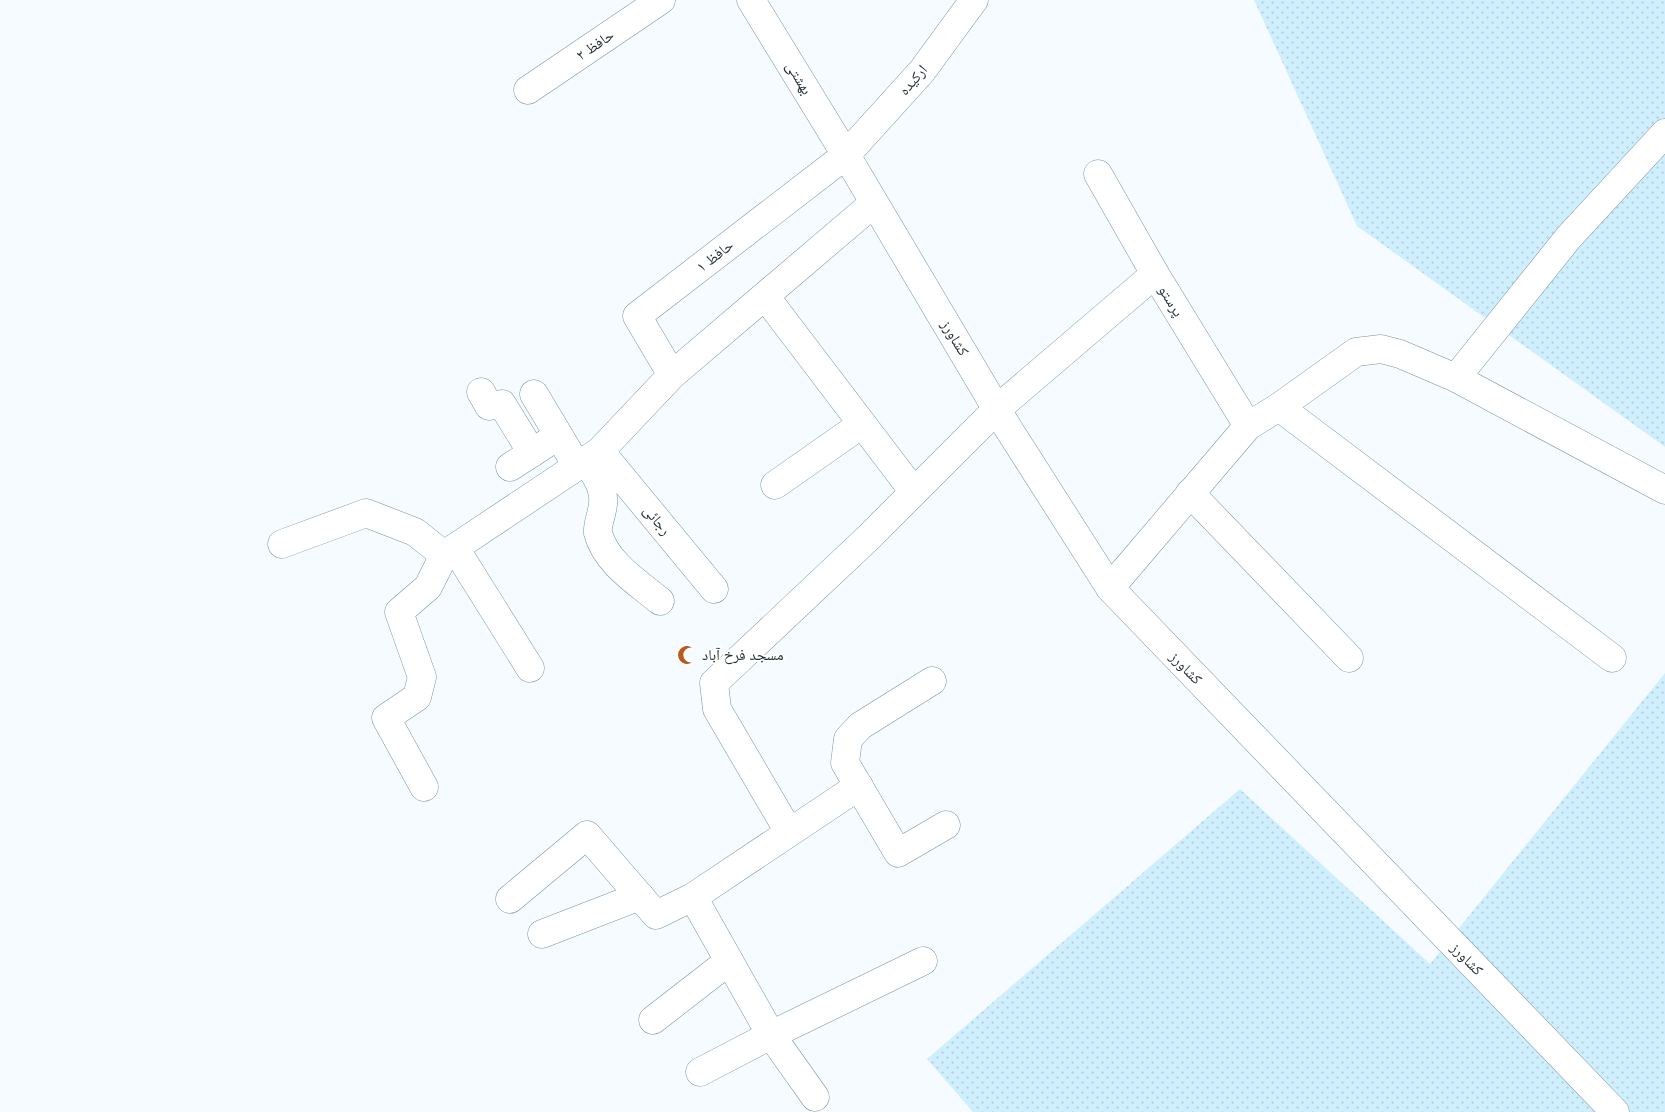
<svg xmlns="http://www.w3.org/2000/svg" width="1665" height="1112" font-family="'DM Sans','Noto Naskh Arabic',sans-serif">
  <defs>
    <pattern id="park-dots" width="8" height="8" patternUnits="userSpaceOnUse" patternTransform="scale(1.25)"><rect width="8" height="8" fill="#d0effe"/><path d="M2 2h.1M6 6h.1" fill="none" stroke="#b2cdda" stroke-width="1.8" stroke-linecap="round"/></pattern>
  </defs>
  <rect width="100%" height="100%" fill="#f5fbfe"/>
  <!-- park -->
  <g fill="url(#park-dots)">
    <path d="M1254 0H1665V447L1357 226Z"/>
    <path d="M1665 673V1112H973L927 1059 1240 789 1430 964Z"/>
  </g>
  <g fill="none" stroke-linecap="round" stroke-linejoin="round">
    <!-- street casing -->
    <g stroke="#7994a1" stroke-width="29">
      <g id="street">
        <path d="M751 0 846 155 1008 428 1110 588 1615 1112"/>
        <path d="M528 90 661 0"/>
        <path d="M1098 174 1155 274 1248 426"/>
        <path d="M765 296 914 492"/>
        <path d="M672 375 637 316 846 155 922 71 974 0"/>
        <path d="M1456 378 1569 237 1665 133"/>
        <path d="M481 392 489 406 502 404 532 453"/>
        <path d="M534 394 577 466"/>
        <path d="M1279 407 1612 658"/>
        <path d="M600 451 714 589"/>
        <path d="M586 460C596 476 607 490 602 510 601 516 597 526 598 533 606 563 637 582 660 601"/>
        <path d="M510 467 547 443"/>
        <path d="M775 485 862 424"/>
        <path d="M1190 493 1349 658"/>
        <path d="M282 544 366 513 415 532 444 555"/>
        <path d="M455 548 530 668"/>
        <path d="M1110 588 1248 426 1279 407 1356 352 1381 349 1400 354 1456 378 1665 490"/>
        <path d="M932 681 860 726 848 739 845 763 898 853 946 825"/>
        <path d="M424 787 386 718 417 697 422 677 399 612 428 587 444 555 600 451 672 375 874 203"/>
        <path d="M789 832 717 709 714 683 868 538 997 409 1155 274"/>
        <path d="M693 897 771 1035 815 1097"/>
        <path d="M510 899 587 835 656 915 693 897 859 786"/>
        <path d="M542 934 640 896"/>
        <path d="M653 1020 729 961"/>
        <path d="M700 1072 771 1035 923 961"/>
      </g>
    </g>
    <!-- street -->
    <use href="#street" stroke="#fff" stroke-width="28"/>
  </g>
  <!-- icons -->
  <defs>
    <g id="mosque-bare" transform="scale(1.5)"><path d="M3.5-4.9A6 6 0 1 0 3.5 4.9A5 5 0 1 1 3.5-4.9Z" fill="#ba591a" stroke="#fff" stroke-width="2.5" paint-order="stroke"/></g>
  </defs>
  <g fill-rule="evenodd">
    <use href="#mosque-bare" x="687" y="655"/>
  </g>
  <g text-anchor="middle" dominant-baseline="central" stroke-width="4" stroke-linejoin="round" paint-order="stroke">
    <!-- street labels -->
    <g font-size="15" fill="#253136" stroke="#fff">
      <text transform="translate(595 45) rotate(-34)">حافظ ۲</text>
      <text transform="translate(799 78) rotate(59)">بهشتی</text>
      <text transform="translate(913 80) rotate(-49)">ارکیده</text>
      <text transform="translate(715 256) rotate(-38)">حافظ ۱</text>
      <text transform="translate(1171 301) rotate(59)">پرستو</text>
      <text transform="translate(955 338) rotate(59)">کشاورز</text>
      <text transform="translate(657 520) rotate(50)">رجائی</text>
      <text transform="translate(1186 668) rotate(46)">کشاورز</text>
      <text transform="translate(1467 959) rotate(46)">کشاورز</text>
    </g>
    <!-- poi labels -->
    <g font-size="15" fill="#253136" stroke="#fff" text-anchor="start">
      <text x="702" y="655">مسجد فرخ آباد</text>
    </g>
  </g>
</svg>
